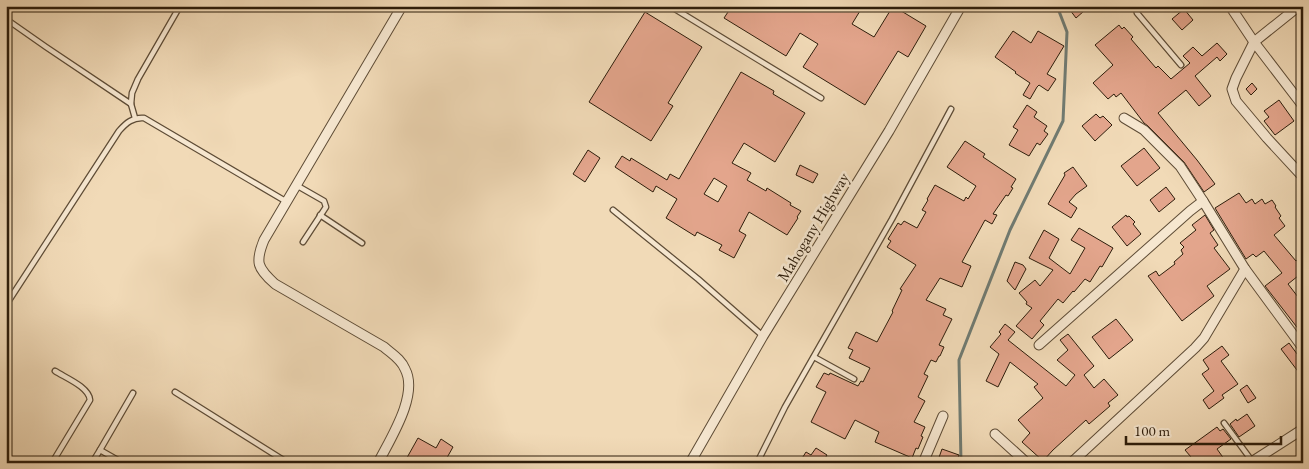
<svg xmlns="http://www.w3.org/2000/svg" width="1309" height="469" font-family="'EB Garamond',serif">
  <rect width="100%" height="100%" fill="#f1dab7"/>
  <filter id="stains"><feTurbulence type="fractalNoise" baseFrequency=".004" numOctaves="4"/><feColorMatrix values="0 0 0 0 .2 0 0 0 0 .09 0 0 0 0 .02 0 0 0 .5 -.17"/></filter>
  <radialGradient id="worn" r=".72"><stop offset=".6" stop-color="#630" stop-opacity="0"/><stop offset="1" stop-color="#630" stop-opacity=".3"/></radialGradient>
  <g fill="none" stroke-linecap="round" stroke-linejoin="round">
    <!-- stream -->
    <path stroke="#707b72" stroke-width="3" d="M961 463 959 360 1010 230 1063 121 1067 32 1057 6"/>
  </g>
  <!-- building -->
  <g fill="#e3a58c" stroke="#2d1d0b" fill-rule="evenodd">
    <path d="M732 6H863L852 24 874 37 893 6 926 26 908 57 898 51 865 105 803 67 818 44 800 33 786 56 724 18Z"/>
    <path d="M1067 6H1080L1084 11 1076 18Z"/>
    <path d="M1184 9 1193 20 1182 30 1172 19Z"/>
    <path d="M645 12 702 47 668 103 673 106 651 141 589 102Z"/>
    <path d="M1119 25 1122 29 1124 27 1133 37 1131 39 1156 68 1158 66 1171 79 1190 63 1183 56 1193 47 1202 56 1217 43 1227 54 1220 61 1217 57 1195 76 1211 96 1199 106 1186 90 1158 113 1197 160 1215 184 1204 192 1184 162 1148 126 1144 123 1121 93 1116 97 1114 94 1108 99 1093 83 1113 65 1095 45Z"/>
    <path d="M1013 31 1031 43 1038 31 1064 46 1047 74 1056 79 1048 91 1039 85 1037 87 1030 99 1023 95 1030 83 1015 73 1016 72 995 57Z"/>
    <path d="M741 72 774 91 773 94 805 113 775 162 744 143 732 163 751 173 747 180 766 191 767 188 791 203 790 205 801 211 797 217 798 218 787 235 749 212 739 231 746 235 734 258 719 250 722 245 697 232 695 236 666 218 677 199 656 186 653 192 615 167 622 156 630 161 631 158 667 180 670 174 679 179ZM714 178 727 186 718 202 704 194Z"/>
    <path d="M1252 83 1257 89 1251 95 1246 89Z"/>
    <path d="M1279 100 1294 121 1275 135 1264 121 1269 117 1264 111Z"/>
    <path d="M1027 105 1037 112 1034 117 1047 126 1044 131 1048 134 1040 145 1037 143 1029 156 1009 145 1018 130 1013 127Z"/>
    <path d="M1096 114 1100 118 1103 116 1112 125 1095 141 1082 126Z"/>
    <path d="M965 141 985 154 983 157 1016 179 1011 187 1013 188 1008 196 1006 195 993 214 997 215 992 224 985 220 962 262 971 266 962 287 940 278 926 300 946 309 943 315 952 319 939 345 944 347 940 356H939L936 362 931 360 924 374 928 376 918 397 925 401 914 422 925 427 921 436 923 437 918 449 916 448 912 458 875 442 879 432 855 420 845 439 811 422 826 392 816 387 824 373 829 375 830 373 858 386 861 381 863 382 870 368 849 358 853 350 848 348 856 332 877 342 893 312 892 311 902 290 900 289 916 265 887 247 891 241 888 239 898 223 901 225 904 221 917 228 926 212 922 210 928 200 927 199 935 185 964 201 966 197 968 199 976 186 947 167Z"/>
    <path d="M1144 148 1160 168 1137 186 1121 166Z"/>
    <path d="M588 150 600 158 585 182 573 174Z"/>
    <path d="M800 165 818 174 813 183 796 175Z"/>
    <path d="M1073 167 1087 186 1076 194 1069 202 1077 208 1071 218 1048 204 1065 175 1064 173Z"/>
    <path d="M1166 187 1175 199 1159 212 1150 200Z"/>
    <path d="M1239 193 1246 203 1252 199 1255 204 1262 199 1265 204 1272 200 1276 206 1275 207 1281 216 1279 218 1285 226 1274 235 1296 261 1303 255V272L1288 284 1298 297 1303 293V335L1265 286 1282 273 1264 251 1256 257 1253 254 1246 259 1215 208Z"/>
    <path d="M1126 215 1127 217 1129 216 1135 222 1133 224 1141 234 1127 246 1112 227Z"/>
    <path d="M1205 215 1214 230 1210 233 1218 245 1214 248 1230 269 1207 286 1214 296 1182 321 1148 276 1156 271 1159 276 1175 264 1174 262 1183 254 1181 250 1184 247 1180 243 1196 230 1192 225Z"/>
    <path d="M1079 228 1113 248 1102 267 1100 266 1090 282 1085 279 1074 292 1073 291 1063 303 1058 299 1040 321 1044 325 1032 339 1016 326 1032 308 1026 304 1027 302 1019 293 1035 280 1040 286 1053 270 1029 258 1044 230 1059 239 1049 258 1070 274 1085 248 1071 240Z"/>
    <path d="M1015 262 1023 265 1026 269 1015 290 1007 281Z"/>
    <path d="M1116 319 1133 340 1109 359 1092 337Z"/>
    <path d="M1005 324 1015 332 1008 340 1066 386 1075 375 1057 360 1068 350 1060 340 1068 334 1094 366 1084 375 1094 388 1104 379 1118 395 1108 403 1110 406 1089 424 1086 420 1053 450 1043 461 1022 442 1030 433 1018 420 1043 398 1034 387 1038 384 1010 362 998 387 986 381 999 354 990 347 1001 334 999 332Z"/>
    <path d="M1289 343 1303 362V378L1281 349Z"/>
    <path d="M1222 346 1229 355 1221 361 1238 384 1222 395 1224 398 1209 409 1203 400 1214 391 1202 374 1209 369 1203 360Z"/>
    <path d="M1247 385 1256 398 1248 403 1240 390Z"/>
    <path d="M1247 414 1255 426 1239 437 1230 424 1236 419 1237 421Z"/>
    <path d="M1217 427 1220 431 1223 429 1231 439 1217 449 1227 463H1183L1191 457 1185 450Z"/>
    <path d="M418 438 436 448 441 439 453 447 444 463H404Z"/>
    <path d="M816 448 827 455 823 462 825 463H799L806 452 811 455Z"/>
    <path d="M942 449 959 455 956 463H937Z"/>
  </g>
  <g fill="none" stroke-linecap="round" stroke-linejoin="round">
    <!-- lane casing -->
    <g stroke="#5e4c36" stroke-width="7">
      <g id="lane">
        <path d="M670 6 821 98"/>
        <path d="M1135 6 1137 13 1181 65"/>
        <path d="M6 19 46 47 131 104"/>
        <path d="M135 118 131 104 132 93 138 79 180 6"/>
        <path d="M296 185 324 201 326 207 303 242"/>
        <path d="M613 210 698 279 763 336"/>
        <path d="M320 215 362 243"/>
        <path d="M6 305 119 131C126 123 133 117 144 118L287 202"/>
        <path d="M814 357 854 379"/>
        <path d="M175 392 288 463"/>
        <path d="M1224 423 1252 461"/>
        <path d="M52 463 90 400C89 387 66 378 55 371"/>
        <path d="M92 463 100 450"/>
        <path d="M123 463 100 450 133 393"/>
        <path d="M757 463 785 407 892 219 951 109"/>
      </g>
    </g>
    <!-- street casing -->
    <g stroke="#5e4c36" stroke-width="11">
      <g id="street">
        <path d="M1230 6 1254 42 1303 106"/>
        <path d="M1299 6 1254 42 1236 78 1232 89 1236 101 1267 138 1303 177"/>
        <path d="M1124 118 1144 130 1180 166 1203 201"/>
        <path d="M1039 345 1190 211 1203 201 1245 269 1303 348"/>
        <path d="M995 434 1027 463"/>
        <path d="M378 463C390 439 419 395 405 369 401 359 392 354 384 347L275 284C257 268 255 262 264 240L402 6"/>
        <path d="M690 463 763 336 889 131 961 6"/>
        <path d="M923 463 943 416"/>
        <path d="M1071 463 1195 348 1204 338 1245 269"/>
        <path d="M1250 463 1303 429"/>
      </g>
    </g>
    <!-- lane -->
    <use href="#lane" stroke="#f6e7d0" stroke-width="4.5"/>
    <!-- street -->
    <use href="#street" stroke="#f6e7d0" stroke-width="9"/>
  </g>
  <g text-anchor="middle" dominant-baseline="central" stroke-width="5" stroke-linejoin="round" paint-order="stroke">
    <!-- street labels -->
    <g font-size="16" fill="#2d1d0b" stroke="#f6e7d0">
      <text transform="translate(813 227) rotate(-59)">Mahogany Highway</text>
    </g>
  </g>
  <!-- margin -->
  <rect width="1309" height="469" fill="none" stroke="#f1dab7" stroke-width="25"/>
  <rect x="8" y="8" width="1294" height="454" fill="none" stroke="#2d1d0b" stroke-width="2.5"/>
  <rect x="12" y="12" width="1284" height="444" fill="none" stroke="#2d1d0b"/>
  <!-- scale -->
  <path d="M1126 436v8h155v-8" fill="none" stroke="#2d1d0b" stroke-width="2.5"/>
  <text x="1134" y="436" font-size="15" fill="#2d1d0b" stroke="#f6e7d0" stroke-width="4" paint-order="stroke">100 m</text>
  <rect width="100%" height="100%" filter="url(#stains)"/>
  <rect width="100%" height="100%" fill="url(#worn)"/>
</svg>
